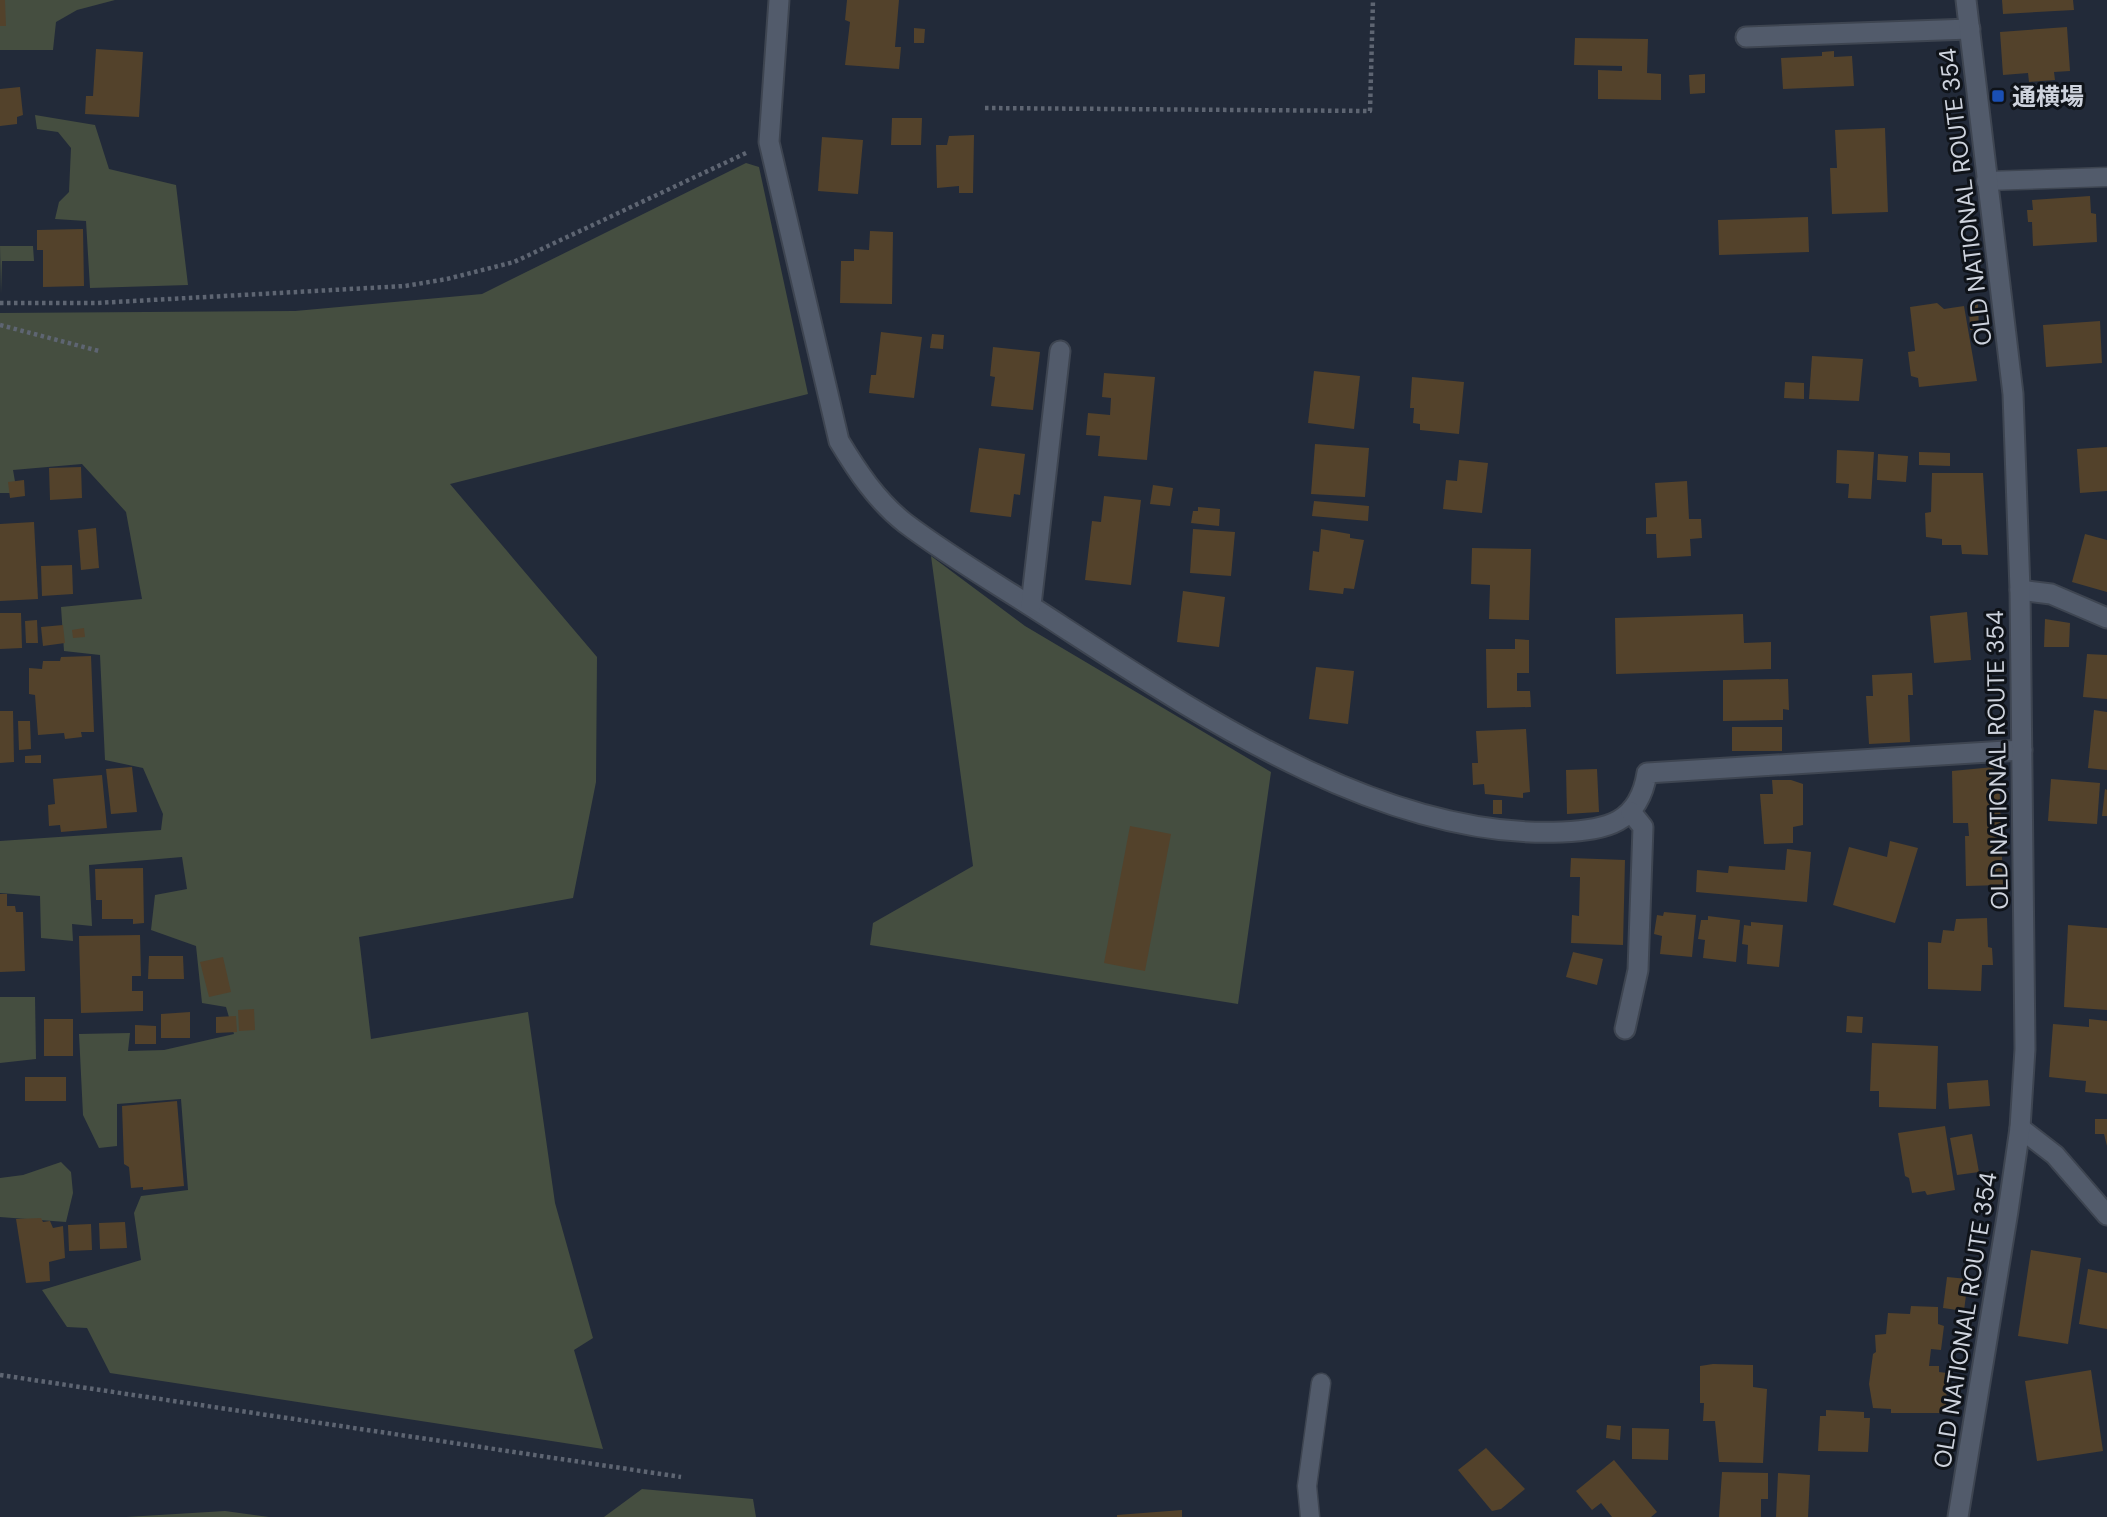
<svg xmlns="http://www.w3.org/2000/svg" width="2107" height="1517" font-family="'DM Sans','Noto Sans JP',sans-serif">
  <rect width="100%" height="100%" fill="#222a39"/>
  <!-- green -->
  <g fill="#454e40">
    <path d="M0 0H115L77 10 56 22 53 50H0Z"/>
    <path d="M35 115 95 125 109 169 176 185 188 285 90 288 86 221 55 219 59 202 69 192 71 148 58 132 37 129Z"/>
    <path d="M746 163 759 167 808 394 450 484 597 657 596 782 573 898 359 937 371 1039 528 1012 555 1203 593 1338 574 1350 603 1449 110 1373 87 1328 67 1327 42 1290 141 1260 134 1213 141 1196 188 1190 181 1099 117 1104V1146L99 1148 83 1115 79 1034 130 1033 128 1051 164 1050 234 1034 226 1007 202 1003 196 946 151 930 155 895 187 889 182 857 89 865 92 926 72 924 73 941 41 938 40 896 0 893V841L161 830 163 814 143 768 105 760 100 655 64 651 61 607 142 599 126 512 82 464 13 470 17 493H0V313L295 311 482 294Z"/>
    <path d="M0 246H33L34 261H2L1 294Z"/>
    <path d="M931 556 1025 626 1271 772 1238 1004 870 945 873 923 973 866Z"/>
    <path d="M0 997H35L36 1059 0 1063Z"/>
    <path d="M61 1162 71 1172 73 1193 66 1222 0 1217V1178L23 1175Z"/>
    <path d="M642 1489 753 1499 756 1517H604Z"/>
    <path d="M225 1511 269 1517H126Z"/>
  </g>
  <!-- building -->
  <g fill="#53422b">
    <path d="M0 0H5L6 26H0Z"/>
    <path d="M847 0H899L895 47H901L899 69 845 65 850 22 845 20Z"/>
    <path d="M2002 0H2073L2074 10 2003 14Z"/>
    <path d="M2067 27 2070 71 2054 72 2055 80 2029 82 2028 73 2003 75 2000 32Z"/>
    <path d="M914 28 925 29 924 43H914Z"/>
    <path d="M1575 38 1648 39 1647 73 1661 74V100L1598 99V70L1622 71V66L1574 65Z"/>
    <path d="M96 49 143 52 139 117 85 114 86 96H93Z"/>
    <path d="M1834 51V57L1852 56 1854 86 1783 89 1781 58 1822 56V52Z"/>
    <path d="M1705 74V93L1690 94 1689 75Z"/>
    <path d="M20 87 23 115 17 117V124L0 126V89Z"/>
    <path d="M892 118H922L921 145H891Z"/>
    <path d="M1885 128 1888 212 1832 214 1830 168H1837L1835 130Z"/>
    <path d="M974 135 973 193H959V186L937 188 936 145H947L949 136Z"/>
    <path d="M822 137 863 140 858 194 818 191Z"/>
    <path d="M2090 196 2091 213 2096 214 2097 242 2033 246 2032 222H2028L2027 210H2033L2032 200Z"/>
    <path d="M1808 217 1809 252 1719 255 1718 220Z"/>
    <path d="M83 229 84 286 43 287V250H37V230Z"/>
    <path d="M870 231 893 232 892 304 840 303 841 261H854V249L869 250Z"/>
    <path d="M1937 303 1944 309 1964 306 1977 381 1919 387 1918 378 1911 376 1908 352 1915 351 1910 307Z"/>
    <path d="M1978 304 1979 330H1970L1969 305Z"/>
    <path d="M2100 321 2102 363 2046 367 2043 325Z"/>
    <path d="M881 332 922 337 914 398 869 393 871 375H876Z"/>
    <path d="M932 334 944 335 943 349 930 348Z"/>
    <path d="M993 347 1040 352 1033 410 991 406 995 377 990 376Z"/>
    <path d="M1812 356 1863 359 1859 401 1809 399Z"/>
    <path d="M1314 371 1360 376 1354 429 1308 423Z"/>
    <path d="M1104 373 1155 377 1147 460 1098 456 1100 436 1086 435 1088 413 1110 415 1111 398 1102 397Z"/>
    <path d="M1412 377 1464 382 1459 434 1420 430V424L1413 423 1414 408H1410Z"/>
    <path d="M1785 382 1804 383V399L1784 398Z"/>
    <path d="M1315 444 1369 448 1365 497 1311 494Z"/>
    <path d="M2107 447V491L2080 493 2077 449Z"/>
    <path d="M979 448 1025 454 1020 495 1014 494 1011 517 970 512Z"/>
    <path d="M1837 450 1874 452 1871 499 1848 498 1849 484 1836 483Z"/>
    <path d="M1919 452 1950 453V466L1919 465Z"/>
    <path d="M1878 454 1908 456 1906 482 1877 480Z"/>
    <path d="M1459 460 1488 463 1482 513 1443 509 1446 480 1457 481Z"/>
    <path d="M81 467 82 498 50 500 49 468Z"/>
    <path d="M1932 473H1983L1988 555 1962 554 1961 545H1942V539L1926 537 1925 513 1931 512Z"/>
    <path d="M24 480 25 496 10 498 8 482Z"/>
    <path d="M1687 481 1689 519H1701L1702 538 1690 539 1691 556 1657 558 1656 534H1646V518L1657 517 1655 483Z"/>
    <path d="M1153 485 1173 488 1170 506 1150 504Z"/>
    <path d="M1104 496 1141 500 1131 585 1085 580 1092 521 1101 522Z"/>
    <path d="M1314 501 1369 506 1368 521 1312 516Z"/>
    <path d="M1198 507 1220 509 1219 526 1191 523 1193 511H1198Z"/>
    <path d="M34 522 38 599 0 601V524Z"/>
    <path d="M96 528 99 568 81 570 78 530Z"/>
    <path d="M1193 529 1235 532 1231 576 1190 573Z"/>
    <path d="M1321 529 1350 534V538L1364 540 1354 589 1344 588 1343 594 1309 590 1313 551 1319 552Z"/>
    <path d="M2085 534 2107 540V592L2072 582Z"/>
    <path d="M1472 548 1531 549 1529 620 1489 619 1490 585 1471 584Z"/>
    <path d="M72 565 73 594 42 596 41 566Z"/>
    <path d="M1183 591 1225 597 1219 647 1177 642Z"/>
    <path d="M1967 612 1971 660 1934 663 1930 616Z"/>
    <path d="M0 613H21L22 648 0 649Z"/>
    <path d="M1743 614 1744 643 1771 642V669L1616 674 1615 618Z"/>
    <path d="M2045 619 2070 623 2069 647H2044Z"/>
    <path d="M37 620 38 643H26L25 621Z"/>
    <path d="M63 625 65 643 43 646 41 627Z"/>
    <path d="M84 628 85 637 73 638 72 630Z"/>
    <path d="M1515 639 1529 640V673H1517V691H1530L1531 707 1487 708 1486 649H1515Z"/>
    <path d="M2087 654 2107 655V699L2083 697Z"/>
    <path d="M91 656 94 732H81L82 737 65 739 64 733 38 735 35 695 29 694V668L42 669 43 661H60L61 657Z"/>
    <path d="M1316 667 1354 671 1348 724 1309 719Z"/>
    <path d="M1912 673 1913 695H1908L1910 742 1869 744 1866 696H1873L1872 675Z"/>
    <path d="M1788 679 1789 710 1783 709V720L1723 721V680Z"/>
    <path d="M2094 710 2107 712V770L2088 768Z"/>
    <path d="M0 711H13L14 762 0 763Z"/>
    <path d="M18 721H30L31 749 19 750Z"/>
    <rect x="1732" y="727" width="50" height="24"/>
    <path d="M1526 729 1530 792 1523 793V798L1485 794 1484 784 1473 785 1472 763H1478L1476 731Z"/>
    <path d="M41 755V763H25V756Z"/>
    <path d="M132 767 137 812 111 814 106 769Z"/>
    <path d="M1994 767 1995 773H1999L2003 885 1966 886 1965 836H1969L1968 823H1953L1952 771Z"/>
    <path d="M1597 769 1599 812 1567 814 1566 770Z"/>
    <path d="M102 775 107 828 61 832 60 825 49 826 48 805 55 804 53 779Z"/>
    <path d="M2051 779 2100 783 2097 824 2048 821Z"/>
    <path d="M1772 780H1791L1803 784V825L1793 827V843L1764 844 1760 794H1773Z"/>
    <path d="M2105 789 2107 790V816H2102Z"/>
    <rect x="1493" y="800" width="9" height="14"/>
    <path d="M1130 826 1171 834 1145 971 1104 963Z"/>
    <path d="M1890 841 1918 848 1895 923 1833 905 1849 847 1887 857Z"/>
    <path d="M1787 849 1811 852 1807 902 1696 892 1697 870 1728 873 1729 866 1785 870Z"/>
    <path d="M1571 858 1625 860 1623 945 1571 943 1572 915 1579 916 1580 877H1570Z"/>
    <path d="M143 868 144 923 133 924V919H102V900H96L95 869Z"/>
    <path d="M0 894H7V906H15L16 912H23L25 971 0 972Z"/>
    <path d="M1664 912 1696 915 1692 957 1660 954 1662 936 1654 934 1657 915 1663 916Z"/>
    <path d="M1708 916 1740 920 1736 962 1703 958 1705 940 1698 939 1701 920H1708Z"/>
    <path d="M1987 918 1988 947 1992 948 1993 965H1982L1981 991 1928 989V942L1941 943 1943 930 1954 931 1956 919Z"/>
    <path d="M1751 922 1783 925 1779 967 1747 964 1748 945 1742 944 1744 925 1751 926Z"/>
    <path d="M2068 925 2107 928V1010L2064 1007Z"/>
    <path d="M140 935 141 976H132V991H143V1011L81 1013 79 936Z"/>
    <path d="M1573 952 1603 959 1597 985 1566 977Z"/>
    <path d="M149 956H183L184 979H148Z"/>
    <path d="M223 957 231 992 209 997 200 962Z"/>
    <path d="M254 1009 255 1030 239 1031 238 1010Z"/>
    <path d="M190 1012V1038H161V1014Z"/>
    <path d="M236 1016 237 1032 216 1033V1017Z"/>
    <path d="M1847 1016 1863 1017 1862 1033 1846 1032Z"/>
    <rect x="44" y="1019" width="29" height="37"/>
    <path d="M2089 1019 2107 1021V1094L2085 1092 2086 1081 2049 1077 2053 1024 2089 1027Z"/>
    <path d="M135 1025 156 1026V1044H135Z"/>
    <path d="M1872 1043 1938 1046 1936 1109 1879 1107V1091H1870Z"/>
    <rect x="25" y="1077" width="41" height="24"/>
    <path d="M1988 1080 1990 1106 1949 1109 1947 1083Z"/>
    <path d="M177 1101 184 1186 143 1190V1187L131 1188 129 1167 124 1164 122 1106Z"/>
    <path d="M2095 1119H2107V1146L2104 1134H2095Z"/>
    <path d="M1945 1126 1955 1190 1927 1195 1925 1191 1912 1193 1909 1178 1905 1176 1898 1133Z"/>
    <path d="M1972 1134 1979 1172 1957 1175 1950 1138Z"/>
    <path d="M41 1218 43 1222 50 1221 53 1228 63 1226 65 1258 49 1262 50 1281 26 1283 16 1219Z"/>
    <path d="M125 1222 127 1248 100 1249 99 1223Z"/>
    <path d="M91 1224 92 1250 69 1251 68 1225Z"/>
    <path d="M2031 1250 2081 1258 2068 1344 2018 1336Z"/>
    <path d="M2088 1269 2107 1273V1329L2079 1324Z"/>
    <path d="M1947 1277 1968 1279 1964 1311 1943 1308Z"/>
    <path d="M1911 1306 1938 1307V1324L1944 1326 1941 1350 1931 1349 1929 1366H1939V1372L1947 1373 1946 1413H1891V1409L1873 1408 1869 1384 1873 1354 1876 1352 1875 1335 1886 1334 1888 1313 1910 1314Z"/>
    <path d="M1713 1364 1753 1365V1387L1767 1389 1763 1463 1719 1462 1715 1421H1703L1704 1403H1700V1366Z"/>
    <path d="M2091 1370 2103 1451 2037 1461 2025 1381Z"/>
    <path d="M1826 1410 1864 1412V1418H1870L1868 1452 1818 1451 1820 1416H1826Z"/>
    <path d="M1607 1425 1621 1426 1620 1440 1606 1438Z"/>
    <path d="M1632 1428 1669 1429 1668 1460 1632 1459Z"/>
    <path d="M1486 1448 1525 1489 1501 1509 1492 1511 1458 1470Z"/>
    <path d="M1614 1460 1657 1512 1651 1517H1612L1601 1503 1592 1510 1576 1491Z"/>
    <path d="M1722 1472 1768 1473V1499H1761V1517H1719Z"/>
    <path d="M1778 1473 1810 1475 1808 1517H1776Z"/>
    <path d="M1182 1510V1517H1117V1515Z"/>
  </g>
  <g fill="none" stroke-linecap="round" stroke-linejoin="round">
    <!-- service casing -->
    <g stroke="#3e4551" stroke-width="21">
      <g id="service">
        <path d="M1986 181 2107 177"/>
        <path d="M1310 1517 1307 1486 1321 1383"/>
      </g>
    </g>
    <!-- minor casing -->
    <g stroke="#3e4551" stroke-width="23">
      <g id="minor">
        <path d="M779 0 769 142 839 441C857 471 877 501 905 523 954 560 1009 591 1060 625 1202 717 1385 840 1562 832 1607 830 1639 823 1647 773L2022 750"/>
        <path d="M1746 37 1970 29"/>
        <path d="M2020 590 2051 594 2107 618"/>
        <path d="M1031 605 1060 351"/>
        <path d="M1625 1029 1638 970 1643 827 1631 812"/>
        <path d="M2020 1128 2055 1155 2107 1215"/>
      </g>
    </g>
    <!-- tertiary casing -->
    <g stroke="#3e4551" stroke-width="23">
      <path id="tertiary" d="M1958 1517 2008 1211 2020 1128 2025 1049 2020 590 2013 394 1966 0"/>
    </g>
    <!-- path -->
    <g stroke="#5e6572" stroke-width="4.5" stroke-dasharray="3.5 3.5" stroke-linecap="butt">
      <path d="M985 108 1370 111 1373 0"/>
      <path d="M0 303H97L405 286 447 279 514 262 746 153"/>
      <path d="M0 325 99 351"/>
      <path d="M0 1375 681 1477"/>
    </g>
    <!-- service -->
    <use href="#service" stroke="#525b6b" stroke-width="18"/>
    <!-- minor -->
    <use href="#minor" stroke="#525b6b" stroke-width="19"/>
    <!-- tertiary -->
    <use href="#tertiary" stroke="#525b6b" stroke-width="19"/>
  </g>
  <!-- markers -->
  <rect fill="#1a4fb4" stroke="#0f1319" stroke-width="2.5" x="1991" y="89" width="14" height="14" rx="3.5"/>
  <g text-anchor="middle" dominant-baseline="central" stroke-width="6" stroke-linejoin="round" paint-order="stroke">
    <!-- poi labels -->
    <g font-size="24" font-weight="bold" fill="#ced3dd" stroke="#0f1319" text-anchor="start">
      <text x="2012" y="96">通横場</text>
    </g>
    <!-- street labels -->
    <g font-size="24" fill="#ced3dd" stroke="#0f1319">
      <text transform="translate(1965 197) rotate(-97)">OLD NATIONAL ROUTE 354</text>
      <text transform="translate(1997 760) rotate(-91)">OLD NATIONAL ROUTE 354</text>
      <text transform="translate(1965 1320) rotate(-81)">OLD NATIONAL ROUTE 354</text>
    </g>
  </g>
</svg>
